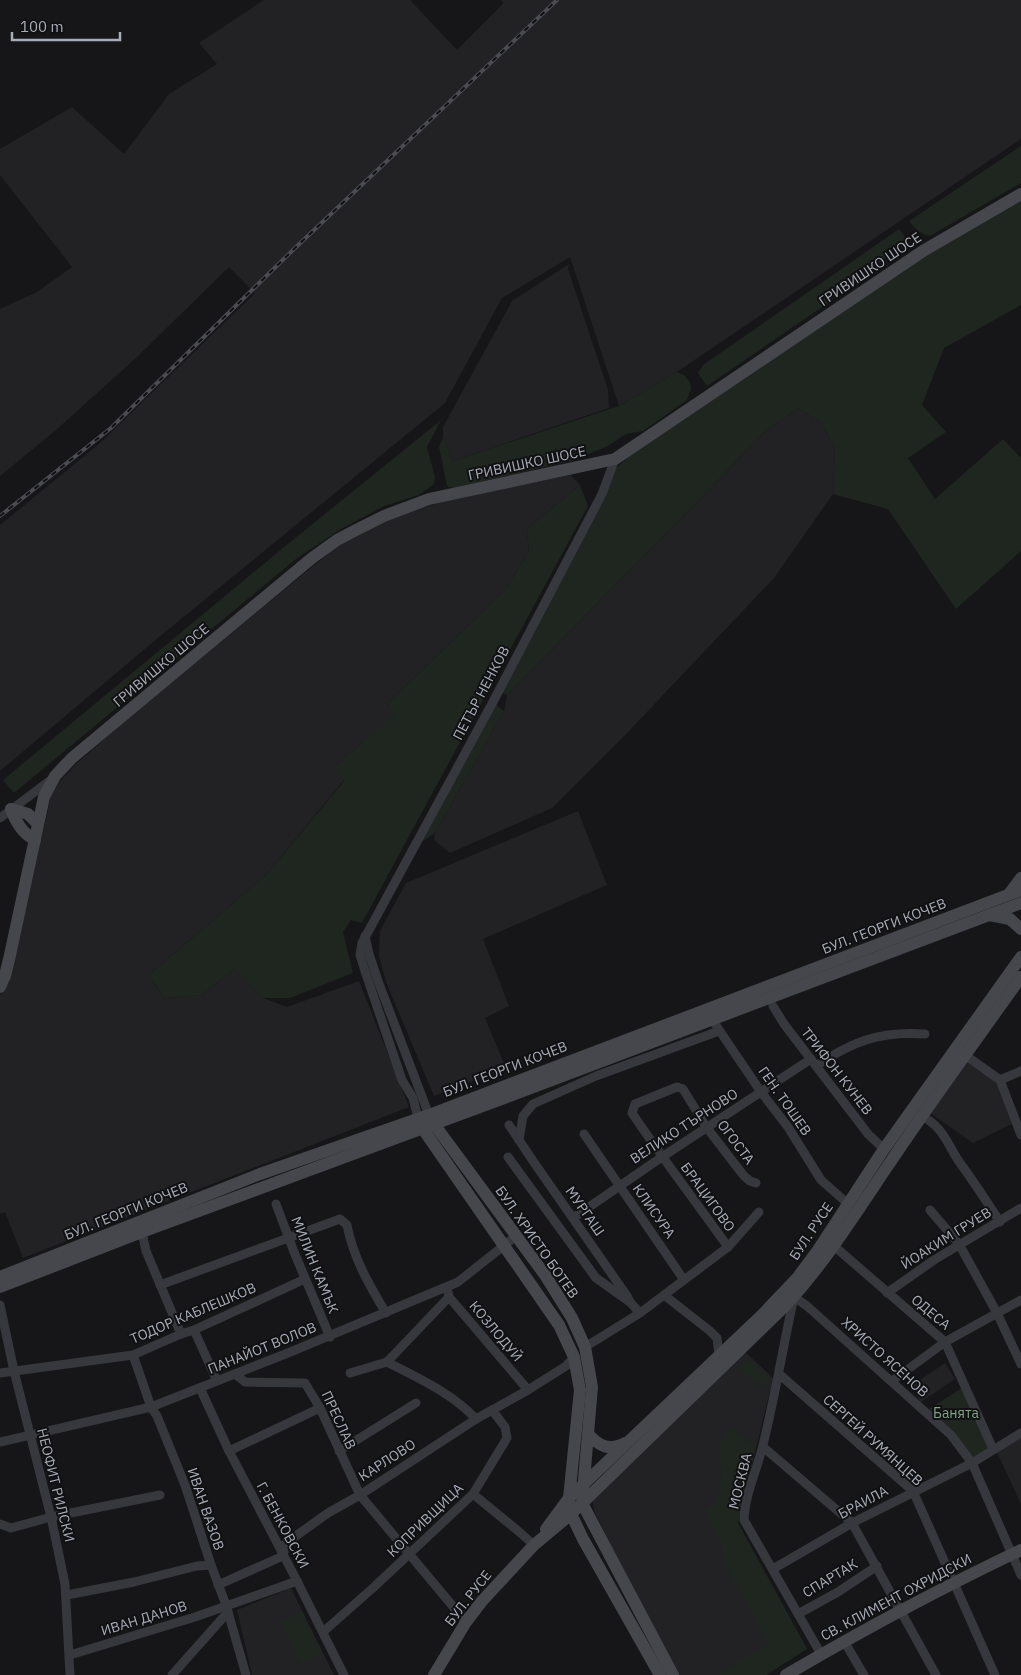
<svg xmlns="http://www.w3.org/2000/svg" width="1021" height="1675" font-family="'IBM Plex Sans',sans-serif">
  <rect width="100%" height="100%" fill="#161618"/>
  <!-- built -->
  <g fill="#222225">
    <path d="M264 0H410L457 50 504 3 501 0H1021V139L677 372 619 406 570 257 502 298 445 403 159 637 0 771V525L99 444 255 293 229 267 137 357 55 431 0 476V309L37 292 72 267 0 175V149L72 107 124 154 169 94 217 64 199 43Z"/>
    <path d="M569 264 568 269 608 390 609 408 453 461 443 437V427L512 301Z"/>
    <path d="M798 408 820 422 835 447 833 494 774 578 628 732 552 808 450 853 434 840 435 833 504 711 507 695 703 496 766 430Z"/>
    <path d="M570 475 580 485 527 529 529 552 504 591 387 704 396 714 334 767 344 780 266 875 149 975 164 998 202 995 236 967 263 998 287 1007 359 981 409 1107 23 1258 5 1212 0 1214V995L9 983 51 796 60 781 75 765 128 718 340 544 383 522 444 501Z"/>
    <path d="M578 811 607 885 483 939 509 1006 485 1018 506 1068 434 1096 386 982 379 956 380 931 406 883Z"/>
    <path d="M965 1055 1000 1080 1016 1122 973 1143 926 1110Z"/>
    <path d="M741 1348 773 1378 738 1523 807 1649 766 1675H670L640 1603 594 1511 592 1494Z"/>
    <path d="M945 1363 955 1379 921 1402 911 1386Z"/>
    <path d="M1021 1437V1504L996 1450Z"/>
    <path d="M291 1588 334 1675H252L237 1610Z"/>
  </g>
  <!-- green -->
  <g fill="#1e261f">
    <path d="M1021 146V183L930 236C920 234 915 229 909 221Z"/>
    <path d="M1021 198V305L944 348 922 405 946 432 908 458 935 499 1003 439 1021 458V551L956 609 888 509 833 494 835 447 820 422 798 408 766 430 703 496 507 695 496 690 612 472 634 452 924 255Z"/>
    <path d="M899 229 905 237 904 243 898 250 835 294 828 303 707 386 698 373 703 365Z"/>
    <path d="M677 372 684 375 690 382 691 389 687 400 643 431 626 434 606 447 571 461 453 488 447 486 439 447 443 437 453 461 619 406Z"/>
    <path d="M441 420 427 447 435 477 434 484 419 495 384 506 341 529 296 559 14 793 3 780 278 552Z"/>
    <path d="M580 485 588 506 362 923 351 920 343 932 353 973 290 998H263L235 968 202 995 164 998 149 975 266 875 344 781 334 767 395 714 387 704 504 591 529 552 527 529Z"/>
    <path d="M494 703 504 711 435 833 423 841 418 838Z"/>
    <path d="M748 1360 770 1378 762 1388 740 1369Z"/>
    <path d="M962 1388 990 1448 973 1459 952 1432 929 1409Z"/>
    <path d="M732 1428 756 1447 738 1523 807 1649 766 1675H718L769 1643 726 1567 721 1544 704 1511 717 1500 721 1473 719 1443Z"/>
    <path d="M302 1612 322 1653 301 1663 280 1623Z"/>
  </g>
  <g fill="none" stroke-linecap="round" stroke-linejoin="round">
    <!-- street -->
    <g stroke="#37383d" stroke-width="9">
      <path d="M0 818 52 779"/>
      <path d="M365 936 369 954 378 981 429 1115"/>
      <path d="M773 1006 784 1024 868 1134 884 1149"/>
      <path d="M709 1015 761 1092 788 1127 821 1180 847 1203"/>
      <path d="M965 1055 1000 1080 1021 1071"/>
      <path d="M816 1066C853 1041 880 1031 925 1034"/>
      <path d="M1000 1080 1021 1135"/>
      <path d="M922 1116C944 1128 947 1144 960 1163 974 1182 987 1202 1000 1222"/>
      <path d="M418 1118 413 1098 402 1080 366 974 360 955 362 943 494 700 602 494 615 459"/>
      <path d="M509 1125 533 1161 627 1296 630 1302 640 1313"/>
      <path d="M584 1134 684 1280"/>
      <path d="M519 1140 523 1116 533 1104 596 1076 719 1031"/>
      <path d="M508 1157 596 1278 630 1302"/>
      <path d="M276 1204 294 1252 330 1337"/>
      <path d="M930 1210 959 1244 997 1313 1021 1364"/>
      <path d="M573 1218 662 1157 811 1059"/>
      <path d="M141 1228 146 1251 181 1334"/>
      <path d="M834 1246 945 1342 993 1449"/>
      <path d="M728 1247C696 1202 663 1159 632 1113L635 1104 677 1087 683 1089 707 1128 744 1176 750 1181 756 1183"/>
      <path d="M160 1285 340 1219 347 1225C353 1257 369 1285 386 1313"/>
      <path d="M447 1287 449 1297 528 1390"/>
      <path d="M887 1293 934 1260 1021 1208"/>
      <path d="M664 1295 710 1331 717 1338 719 1355"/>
      <path d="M0 1305 14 1371 51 1517 65 1584 70 1675"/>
      <path d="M194 1330 217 1381"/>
      <path d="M585 1347 640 1313 728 1247 759 1212"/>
      <path d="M133 1355 151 1407 157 1416 185 1485 211 1565 226 1605 246 1675"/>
      <path d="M387 1362C418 1378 452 1393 476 1419"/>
      <path d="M0 1373 133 1355 181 1334 194 1330 305 1279"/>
      <path d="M350 1373 387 1362 449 1297"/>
      <path d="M235 1374 245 1382 305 1383 320 1408 360 1495 466 1622"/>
      <path d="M779 1374 913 1491 995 1675"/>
      <path d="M892 1381 945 1342 1021 1300"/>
      <path d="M200 1388 229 1451 297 1581 344 1675"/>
      <path d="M0 1442 151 1407 288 1353 458 1282 516 1236"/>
      <path d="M763 1447 852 1523 936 1675"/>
      <path d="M229 1451 320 1408"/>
      <path d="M339 1451 416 1403"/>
      <path d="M473 1494 517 1530 534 1545"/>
      <path d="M0 1524 11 1528 51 1517 160 1495"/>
      <path d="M773 1569 852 1523 972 1463 1021 1433"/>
      <path d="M218 1585 283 1556 286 1543 328 1513 360 1495 476 1419 528 1390 566 1366 574 1357"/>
      <path d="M67 1595 134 1582 197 1566 211 1565"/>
      <path d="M798 1614 838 1592 877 1566"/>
      <path d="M323 1632 374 1587 473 1494 507 1438 505 1427 492 1410"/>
      <path d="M844 1641 864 1675"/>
      <path d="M821 1654 744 1520C745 1494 757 1470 763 1445 775 1396 783 1347 794 1297L807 1306 951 1435 972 1463 1021 1575"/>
      <path d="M70 1655 195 1617 297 1581"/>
      <path d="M172 1675 228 1612"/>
    </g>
    <!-- secondary -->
    <g stroke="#45474d" stroke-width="12">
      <path d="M11 809C16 822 22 833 35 840"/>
      <path d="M11 809 28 814 38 824"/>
      <path d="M1009 894 1021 878"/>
      <path d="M989 915 1010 919 1021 929"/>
      <path d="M0 987 5 976 10 955 44 797 55 776 72 758 312 558 337 540 358 529 384 516 429 499 615 459 923 251 1021 194"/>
      <path d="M430 1117 434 1124 545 1275 572 1318 585 1347 592 1387 582 1503 673 1675"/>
      <path d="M420 1123 423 1129 559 1325 574 1357 580 1390 569 1498 571 1514 583 1539 660 1675"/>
      <path d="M0 1277 260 1174 429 1115 1021 890"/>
      <path d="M0 1287 142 1232 496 1101 1021 903"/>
      <path d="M588 1434C600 1447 609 1451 625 1443"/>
      <path d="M546 1529 569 1498 763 1314 798 1277 818 1250 884 1149 1021 957"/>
      <path d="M434 1675 466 1622 482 1601 534 1545 571 1514 785 1306C825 1263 856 1213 889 1164 931 1101 977 1039 1021 977"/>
      <path d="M786 1675C863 1630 941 1588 1021 1550"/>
    </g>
    <!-- rail casing -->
    <g stroke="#4a4c52" stroke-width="4">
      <path id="rail" d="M0 516 111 428 294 249 557 0"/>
    </g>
    <!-- rail -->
    <use href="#rail" stroke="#111113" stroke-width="2" stroke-dasharray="5.5" stroke-linecap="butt"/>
  </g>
  <g text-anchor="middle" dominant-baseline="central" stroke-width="4" stroke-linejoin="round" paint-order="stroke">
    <!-- street labels -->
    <g font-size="14" fill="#a8adb8" stroke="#111113">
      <text transform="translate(870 269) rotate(-34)">ГРИВИШКО ШОСЕ</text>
      <text transform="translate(527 463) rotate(-12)">ГРИВИШКО ШОСЕ</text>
      <text transform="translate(161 665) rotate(-40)">ГРИВИШКО ШОСЕ</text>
      <text transform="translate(481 693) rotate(-62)">ПЕТЪР НЕНКОВ</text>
      <text transform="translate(884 926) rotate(-21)">БУЛ. ГЕОРГИ КОЧЕВ</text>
      <text transform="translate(505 1069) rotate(-21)">БУЛ. ГЕОРГИ КОЧЕВ</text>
      <text transform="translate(837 1071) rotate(52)">ТРИФОН КУНЕВ</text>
      <text transform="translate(785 1101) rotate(55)">ГЕН. ТОШЕВ</text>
      <text transform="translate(684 1126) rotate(-33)">ВЕЛИКО ТЪРНОВО</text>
      <text transform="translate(736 1142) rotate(53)">ОГОСТА</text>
      <text transform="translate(708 1197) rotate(54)">БРАЦИГОВО</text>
      <text transform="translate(126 1211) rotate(-22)">БУЛ. ГЕОРГИ КОЧЕВ</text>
      <text transform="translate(585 1211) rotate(55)">МУРГАШ</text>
      <text transform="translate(654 1211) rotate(55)">КЛИСУРА</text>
      <text transform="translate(811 1231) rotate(-56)">БУЛ. РУСЕ</text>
      <text transform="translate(946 1238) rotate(-32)">ЙОАКИМ ГРУЕВ</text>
      <text transform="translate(537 1242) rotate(55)">БУЛ. ХРИСТО БОТЕВ</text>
      <text transform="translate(315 1265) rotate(68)">МИЛИН КАМЪК</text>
      <text transform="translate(931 1312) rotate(40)">ОДЕСА</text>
      <text transform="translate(193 1313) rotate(-23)">ТОДОР КАБЛЕШКОВ</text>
      <text transform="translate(496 1331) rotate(50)">КОЗЛОДУЙ</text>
      <text transform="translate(262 1348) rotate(-22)">ПАНАЙОТ ВОЛОВ</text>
      <text transform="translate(885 1357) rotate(42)">ХРИСТО ЯСЕНОВ</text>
      <text transform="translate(339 1420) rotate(65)">ПРЕСЛАВ</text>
      <text transform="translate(873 1440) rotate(42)">СЕРГЕЙ РУМЯНЦЕВ</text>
      <text transform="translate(387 1460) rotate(-33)">КАРЛОВО</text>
      <text transform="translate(740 1481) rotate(-76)">МОСКВА</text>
      <text transform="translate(56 1485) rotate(76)">НЕОФИТ РИЛСКИ</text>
      <text transform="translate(863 1502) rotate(-28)">БРАИЛА</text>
      <text transform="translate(206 1509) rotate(71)">ИВАН ВАЗОВ</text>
      <text transform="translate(425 1520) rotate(-44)">КОПРИВЩИЦА</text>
      <text transform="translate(283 1525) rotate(62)">Г. БЕНКОВСКИ</text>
      <text transform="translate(830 1578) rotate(-31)">СПАРТАК</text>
      <text transform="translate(896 1597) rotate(-28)">СВ. КЛИМЕНТ ОХРИДСКИ</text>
      <text transform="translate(468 1598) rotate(-52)">БУЛ. РУСЕ</text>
      <text transform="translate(144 1618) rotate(-17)">ИВАН ДАНОВ</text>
    </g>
    <!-- park labels -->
    <g font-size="14" fill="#7fa381" stroke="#111113">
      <text x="956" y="1413">Банята</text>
    </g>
  </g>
  <!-- scale -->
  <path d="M12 32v8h108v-8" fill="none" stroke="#a8adb8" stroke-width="2.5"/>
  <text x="20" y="32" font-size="15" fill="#a8adb8" stroke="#111113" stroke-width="4" paint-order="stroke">100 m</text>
</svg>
